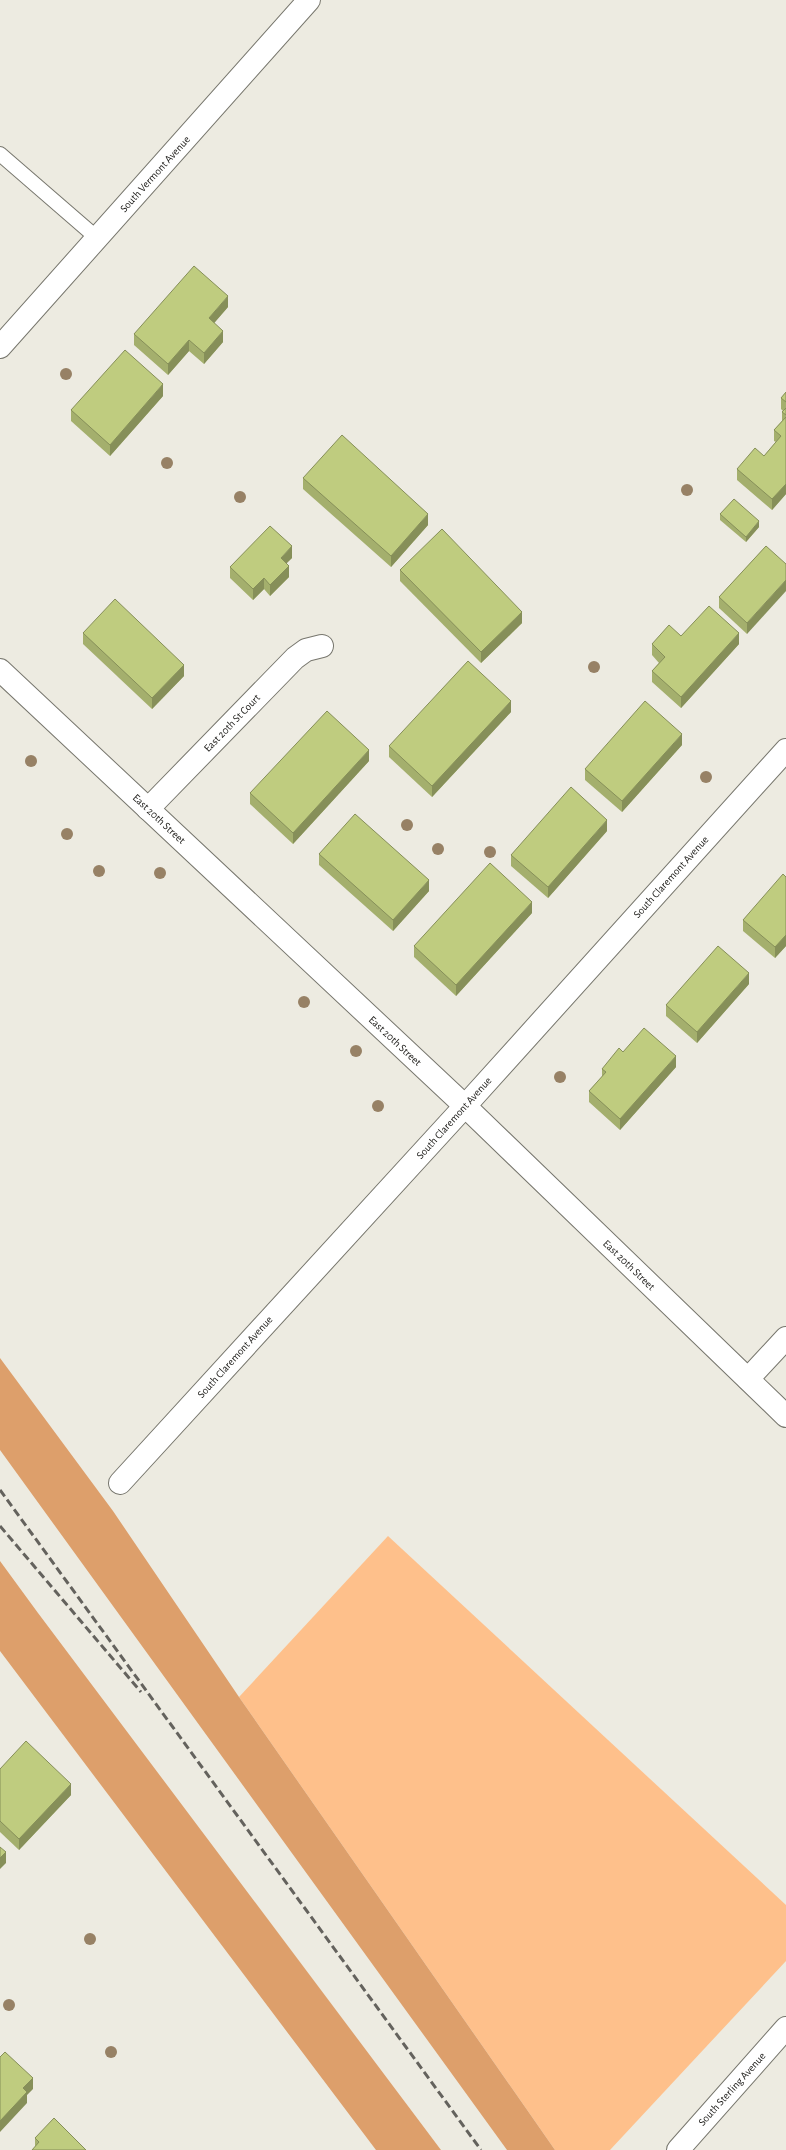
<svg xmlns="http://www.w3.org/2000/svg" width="786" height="2150" font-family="'Alegreya Sans',sans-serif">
  <rect width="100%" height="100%" fill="#edebe1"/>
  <!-- green -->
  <path fill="#fec08b" d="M388 1536 786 1905V1961L610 2150H555L239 1697Z"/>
  <!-- forest -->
  <g fill="#dd9f6b">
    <path d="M0 1358 113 1511 239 1697 555 2150H507L0 1450Z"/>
    <path d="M0 1561 38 1613 441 2150H376L0 1651Z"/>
  </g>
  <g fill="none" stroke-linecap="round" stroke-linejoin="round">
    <!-- lane casing -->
    <g stroke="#77766d" stroke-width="16">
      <path id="lane" d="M0 154 97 238"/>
    </g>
    <!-- street casing -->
    <g stroke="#77766d" stroke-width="24">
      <g id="street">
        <path d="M0 347 309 0"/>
        <path d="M0 670 465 1106 786 1416"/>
        <path d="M148 809 295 658 306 650 322 646"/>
        <path d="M748 1379 786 1338"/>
        <path d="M120 1483 465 1106 786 750"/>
      </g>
    </g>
    <!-- secondary casing -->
    <g stroke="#77766d" stroke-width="24">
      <path id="secondary" d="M678 2150 786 2028"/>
    </g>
    <!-- lane -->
    <use href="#lane" stroke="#fff" stroke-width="14"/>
    <!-- street -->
    <use href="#street" stroke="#fff" stroke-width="22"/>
    <!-- secondary -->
    <use href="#secondary" stroke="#fff" stroke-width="22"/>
    <!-- rail -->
    <g stroke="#64625d" stroke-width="3" stroke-dasharray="8 4" stroke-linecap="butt">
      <path d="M0 1490 481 2150"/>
      <path d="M0 1526 141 1692"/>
    </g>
  </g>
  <!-- trees -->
  <g fill="#978165">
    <circle cx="66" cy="374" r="6"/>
    <circle cx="167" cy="463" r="6"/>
    <circle cx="687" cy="490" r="6"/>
    <circle cx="240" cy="497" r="6"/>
    <circle cx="594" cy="667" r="6"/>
    <circle cx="31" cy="761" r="6"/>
    <circle cx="706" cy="777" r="6"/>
    <circle cx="407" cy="825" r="6"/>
    <circle cx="67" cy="834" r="6"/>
    <circle cx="438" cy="849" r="6"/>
    <circle cx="490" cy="852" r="6"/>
    <circle cx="99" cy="871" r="6"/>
    <circle cx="160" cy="873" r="6"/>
    <circle cx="304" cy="1002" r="6"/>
    <circle cx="356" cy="1051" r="6"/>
    <circle cx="560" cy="1077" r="6"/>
    <circle cx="378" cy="1106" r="6"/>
    <circle cx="90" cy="1939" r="6"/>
    <circle cx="9" cy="2005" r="6"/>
    <circle cx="111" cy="2052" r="6"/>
  </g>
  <!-- wall -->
  <g fill="#a4af6d">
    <path d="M228 307 214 323 223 342 204 364 189 351 168 375 134 345V334Z"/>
    <path d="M786 392V494L772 510 737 480V469L764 456 776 442 774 441V430L782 421V412L783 411 781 409V398Z"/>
    <path d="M163 396 110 456 71 421V410Z"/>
    <path d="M303 478 428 525 391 567 303 489Z"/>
    <path d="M720 514 759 527 746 542 720 520Z"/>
    <path d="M766 546 747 634 719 608V597Z"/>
    <path d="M292 558 286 563 289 577 270 596 264 589 253 600 230 578V567Z"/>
    <path d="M400 570 522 623 481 663 400 581Z"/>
    <path d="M83 633 184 676 152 709 83 644Z"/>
    <path d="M652 644H739L681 708 652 682V671L659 663 652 655Z"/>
    <path d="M511 712 432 797 389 757V746Z"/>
    <path d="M682 745 622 812 585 780V769Z"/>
    <path d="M369 761 293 844 250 804V793Z"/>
    <path d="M607 831 548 898 511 866V855Z"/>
    <path d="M319 854 429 891 393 931 319 865Z"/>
    <path d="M786 877V946L775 958 743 931V920Z"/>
    <path d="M532 913 456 996 414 957V946Z"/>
    <path d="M749 984 697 1043 666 1016V1005Z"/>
    <path d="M676 1067 620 1130 589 1102V1091L602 1077V1069Z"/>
    <path d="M0 1769 71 1795 19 1850 0 1832Z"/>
    <path d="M35 2138 86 2150 35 2147Z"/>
  </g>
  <!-- shaded-wall -->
  <g fill="#868f59">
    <path d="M228 296V307L209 329V318Z"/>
    <path d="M223 331V342L204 364V353Z"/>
    <path d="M189 340V351L168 375V364Z"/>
    <path d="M163 384V396L110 456V445Z"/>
    <path d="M786 484V494L772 510V499Z"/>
    <path d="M428 514V525L391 567V556Z"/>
    <path d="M759 521V527L746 542V537Z"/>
    <path d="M292 546V558L281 569V558Z"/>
    <path d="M289 566V577L270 596V585Z"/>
    <path d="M264 578V589L253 600V589Z"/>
    <path d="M786 580V591L747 634V623Z"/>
    <path d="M522 612V623L481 663V652Z"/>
    <path d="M739 633V644L681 708V697Z"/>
    <path d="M184 665V676L152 709V698Z"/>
    <path d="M511 701V712L432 797V786Z"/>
    <path d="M682 734V745L622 812V801Z"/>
    <path d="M369 750V761L293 844V833Z"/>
    <path d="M607 820V831L548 898V887Z"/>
    <path d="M429 880V891L393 931V920Z"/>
    <path d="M532 902V913L456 996V985Z"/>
    <path d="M786 935V946L775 958V947Z"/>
    <path d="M749 973V984L697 1043V1032Z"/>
    <path d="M676 1056V1067L620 1130V1119Z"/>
    <path d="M71 1784V1795L19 1850V1839Z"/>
    <path d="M6 1852V1863L0 1869V1858Z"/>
    <path d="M33 2078V2089L27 2095V2103L0 2132V2121L23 2088Z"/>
  </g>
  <!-- building -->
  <g fill="#bfcc7f" stroke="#868f59">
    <path d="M194 266 228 296 209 318 223 331 204 353 189 340 168 364 134 334Z"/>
    <path d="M125 350 163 384 110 445 71 410Z"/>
    <path d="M786 392V402L781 398Z"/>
    <path d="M786 408V415L782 412Z"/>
    <path d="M786 417V484L772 499 737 469 755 448 764 456 781 436 774 430Z"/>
    <path d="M342 435 428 514 391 556 303 478Z"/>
    <path d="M734 499 759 521 746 537 720 514Z"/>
    <path d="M270 526 292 546 281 558 289 566 270 585 264 578 253 589 230 567Z"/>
    <path d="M442 529 522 612 481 652 400 570Z"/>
    <path d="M766 546 786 564V580L747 623 719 597Z"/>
    <path d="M115 599 184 665 152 698 83 633Z"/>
    <path d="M709 606 739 633 681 697 652 671 665 657 652 644 669 625 681 636Z"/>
    <path d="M468 661 511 701 432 786 389 746Z"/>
    <path d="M645 701 682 734 622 801 585 769Z"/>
    <path d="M327 711 369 750 293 833 250 793Z"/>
    <path d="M571 787 607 820 548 887 511 855Z"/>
    <path d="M355 814 429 880 393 920 319 854Z"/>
    <path d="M490 863 532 902 456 985 414 946Z"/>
    <path d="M783 874 786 877V935L775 947 743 920Z"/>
    <path d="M718 946 749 973 697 1032 666 1005Z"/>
    <path d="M644 1028 676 1056 620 1119 589 1091 606 1072 602 1069 619 1048 623 1052Z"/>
    <path d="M26 1741 71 1784 19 1839 0 1821V1769Z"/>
    <path d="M0 1847 6 1852 0 1858Z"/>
    <path d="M5 2052 33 2078 23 2088 27 2092 0 2121V2057Z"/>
    <path d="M54 2118 86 2150H32L39 2142 35 2138Z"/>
  </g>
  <g text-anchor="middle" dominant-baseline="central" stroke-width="4" stroke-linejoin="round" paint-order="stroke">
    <!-- street labels -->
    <g font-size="11" fill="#1b1a17" stroke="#fff">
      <text transform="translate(155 174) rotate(-48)">South Vermont Avenue</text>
      <text transform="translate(232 723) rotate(-46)">East 20th St Court</text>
      <text transform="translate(159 819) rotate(43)">East 20th Street</text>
      <text transform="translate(671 877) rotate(-48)">South Claremont Avenue</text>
      <text transform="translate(395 1041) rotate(43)">East 20th Street</text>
      <text transform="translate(454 1118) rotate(-48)">South Claremont Avenue</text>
      <text transform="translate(629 1265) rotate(44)">East 20th Street</text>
      <text transform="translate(235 1357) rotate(-48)">South Claremont Avenue</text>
      <text transform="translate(732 2089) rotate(-48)">South Sterling Avenue</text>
    </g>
  </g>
</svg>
